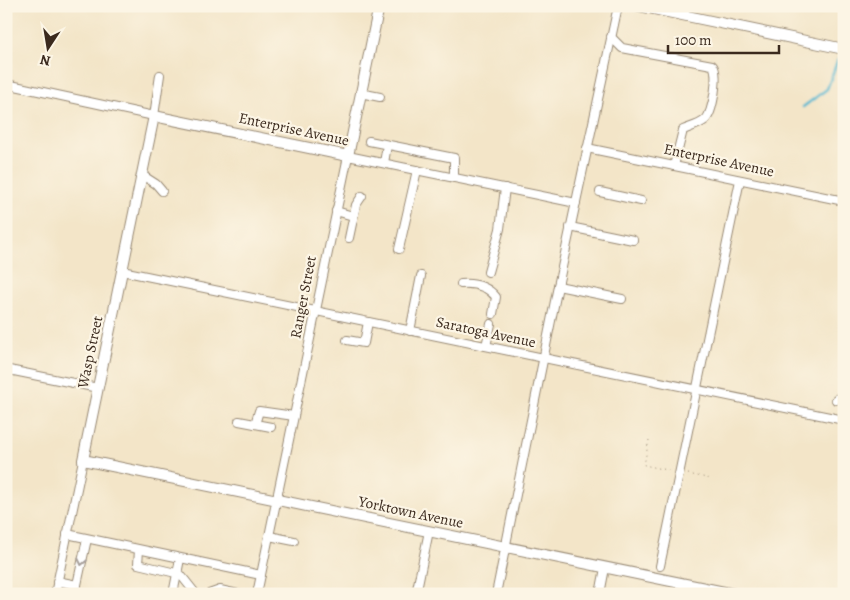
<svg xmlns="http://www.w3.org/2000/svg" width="850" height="600" font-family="Alegreya,serif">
  <rect width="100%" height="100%" fill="#fcf5e5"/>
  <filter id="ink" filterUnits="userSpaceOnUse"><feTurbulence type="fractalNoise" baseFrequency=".02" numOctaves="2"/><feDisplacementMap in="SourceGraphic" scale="10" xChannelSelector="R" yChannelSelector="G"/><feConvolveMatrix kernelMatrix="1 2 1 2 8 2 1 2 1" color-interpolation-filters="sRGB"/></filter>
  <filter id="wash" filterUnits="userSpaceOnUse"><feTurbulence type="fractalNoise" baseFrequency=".0096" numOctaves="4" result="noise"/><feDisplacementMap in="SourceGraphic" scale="20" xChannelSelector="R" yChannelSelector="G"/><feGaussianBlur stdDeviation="1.12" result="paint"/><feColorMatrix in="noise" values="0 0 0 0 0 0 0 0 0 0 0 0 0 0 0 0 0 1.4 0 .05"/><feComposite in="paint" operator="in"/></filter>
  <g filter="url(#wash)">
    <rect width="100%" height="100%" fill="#f3e5c8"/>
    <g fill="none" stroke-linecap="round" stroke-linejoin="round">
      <!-- stream -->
      <path stroke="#53b8d1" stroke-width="2.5" d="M803 107 827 89 838 59"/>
    </g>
  </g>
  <g filter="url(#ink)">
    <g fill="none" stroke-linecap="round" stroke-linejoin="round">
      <!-- minor casing -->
      <g stroke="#978873" stroke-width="10">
        <g id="minor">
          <path d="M611 37 622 48 712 65C720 71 713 114 705 120 699 125 690 127 683 130L674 166"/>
          <path d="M6 84 154 116 160 75"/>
          <path d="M360 93 380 97"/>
          <path d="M369 141 454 158V178"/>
          <path d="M587 148 844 201"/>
          <path d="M384 163 387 145"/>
          <path d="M142 175 156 184 162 191"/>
          <path d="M600 192 641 201"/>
          <path d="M336 211 353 216"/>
          <path d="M570 227 633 240"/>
          <path d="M349 238 356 205 362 196"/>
          <path d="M399 249 417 170"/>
          <path d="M122 271 844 420"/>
          <path d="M488 272 500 229 505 188"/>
          <path d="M461 284C475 283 487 286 496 297L493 314"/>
          <path d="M558 286 622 299"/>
          <path d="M410 331 421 276"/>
          <path d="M347 340 364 343 368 322"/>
          <path d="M486 346 491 324"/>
          <path d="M9 370 98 388"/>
          <path d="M836 400 843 394 844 389"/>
          <path d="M239 421 271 427"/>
          <path d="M255 424 259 411 294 416"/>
          <path d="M67 534 261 575"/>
          <path d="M269 536 294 541"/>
          <path d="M139 550 138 564 180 574 196 594"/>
          <path d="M660 566 740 180"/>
          <path d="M57 581 77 585"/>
          <path d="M55 594 83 460"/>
          <path d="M75 594 87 539"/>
          <path d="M173 594 180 559"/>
          <path d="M209 594 220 590 238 594"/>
          <path d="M257 594 348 156 576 203"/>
          <path d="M416 594 429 531"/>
          <path d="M496 594 558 286 618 6"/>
          <path d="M600 594 605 568"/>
        </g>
      </g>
      <!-- major casing -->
      <g stroke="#978873" stroke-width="12">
        <g id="major">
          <path d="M379 6 348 156 154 116 83 460 734 594"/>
          <path d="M639 6 844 49"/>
        </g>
      </g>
      <!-- path -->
      <g stroke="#978873" stroke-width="1" stroke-dasharray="1 4" stroke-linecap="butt">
        <path d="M649 440 644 465 672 471"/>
        <path d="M688 474 712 479"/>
      </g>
      <!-- minor -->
      <use href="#minor" stroke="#fff" stroke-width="8"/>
      <!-- major -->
      <use href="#major" stroke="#fff" stroke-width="10"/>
    </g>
    <!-- one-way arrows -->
    <defs><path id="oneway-chevron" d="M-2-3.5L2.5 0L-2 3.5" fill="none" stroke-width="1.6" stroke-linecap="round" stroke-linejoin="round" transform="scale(1.25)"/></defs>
    <use stroke="#a79f9a" href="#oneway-chevron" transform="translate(82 562) rotate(102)"/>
  </g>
  <g text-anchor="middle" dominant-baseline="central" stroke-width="4.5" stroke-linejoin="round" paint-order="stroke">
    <!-- street labels -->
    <g font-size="15" fill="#3b2a1e" stroke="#fcf5e5">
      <text transform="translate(294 129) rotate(12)">Enterprise Avenue</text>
      <text transform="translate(719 160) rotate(12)">Enterprise Avenue</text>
      <text transform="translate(303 297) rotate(-79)">Ranger Street</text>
      <text transform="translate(486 332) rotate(12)">Saratoga Avenue</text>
      <text transform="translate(90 352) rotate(-78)">Wasp Street</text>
      <text transform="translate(411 512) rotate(12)">Yorktown Avenue</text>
    </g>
  </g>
  <!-- margin -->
  <rect width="850" height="600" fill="none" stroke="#fcf5e5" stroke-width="25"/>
  <!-- north arrow -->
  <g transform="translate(48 48) rotate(192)" stroke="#fcf5e5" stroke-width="4" paint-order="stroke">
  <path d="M0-4L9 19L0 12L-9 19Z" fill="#3b2a1e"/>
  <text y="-8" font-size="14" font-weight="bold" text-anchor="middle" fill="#3b2a1e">N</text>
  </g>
  <!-- scale -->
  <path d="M668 45v8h111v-8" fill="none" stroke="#3b2a1e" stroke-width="2.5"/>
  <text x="675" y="45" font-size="15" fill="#3b2a1e" stroke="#fcf5e5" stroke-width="4" paint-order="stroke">100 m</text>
</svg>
